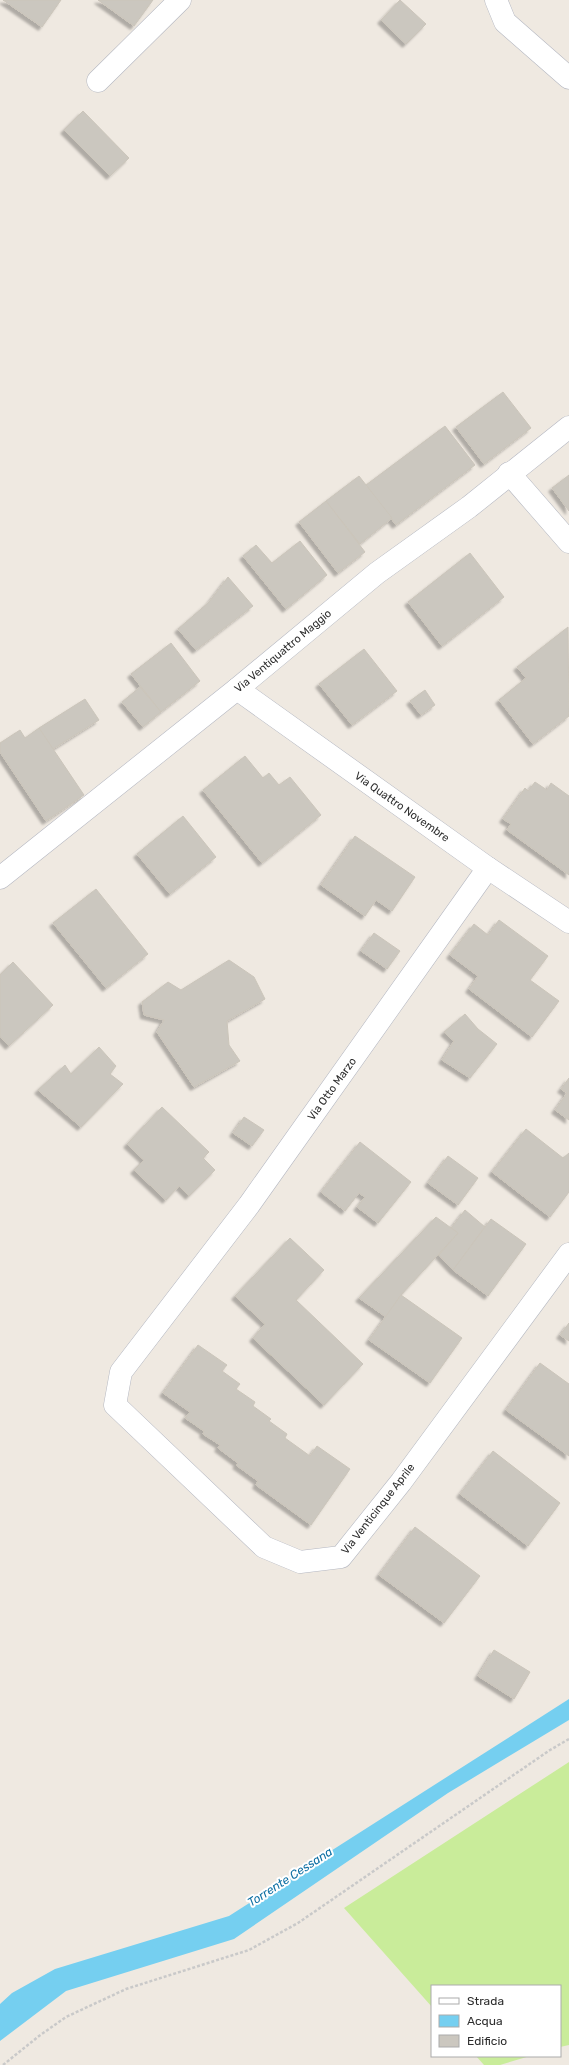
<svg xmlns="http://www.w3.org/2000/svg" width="569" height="2065" font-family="Rubik,sans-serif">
  <defs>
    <filter id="shadow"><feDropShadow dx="-3.5" dy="3.5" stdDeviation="1" flood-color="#0004"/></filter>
  </defs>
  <rect width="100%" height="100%" fill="#efe9e1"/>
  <!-- pitch -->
  <g fill="#c9ec9a">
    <path d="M569 1762V2045L560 2047V1986H432V2007L344 1908Z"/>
    <path d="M476 2056H530L500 2065H484Z"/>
  </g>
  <!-- water -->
  <path fill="#75cff0" d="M569 1699V1720L448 1793 234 1939 66 1991 0 2041V2004L12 1993 55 1969 229 1916Z"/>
  <!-- building -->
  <g fill="#cbc7bf" stroke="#cbc5ba" filter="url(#shadow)">
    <path d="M3 0H61L42 27Z"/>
    <path d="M98 0H153L134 26Z"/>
    <path d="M400 0 426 24 406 44 381 20Z"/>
    <path d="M83 111 129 158 110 176 64 130Z"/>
    <path d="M503 392 531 428 484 464 456 427Z"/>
    <path d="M445 426 475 465 396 525 366 485Z"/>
    <path d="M569 475V511L552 488Z"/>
    <path d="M359 476 392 518 360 544 326 501Z"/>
    <path d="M326 501 365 552 338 573 299 522Z"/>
    <path d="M300 541 327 575 286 609 243 556 256 545 272 563Z"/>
    <path d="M470 553 504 597 442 646 408 602Z"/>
    <path d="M228 577 253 606 196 650 178 629 209 602Z"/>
    <path d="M568 627 569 716 533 744 499 700 526 678 517 667Z"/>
    <path d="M171 643 200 681 161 712 131 674Z"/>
    <path d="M364 649 397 691 352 725 319 684Z"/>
    <path d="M140 687 161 712 143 727 122 702Z"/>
    <path d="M425 690 435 705 421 715 410 701Z"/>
    <path d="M85 699 99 720 53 749 39 728Z"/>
    <path d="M39 728 84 795 46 821 0 752V743L20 730 25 738Z"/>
    <path d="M245 756 263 778 269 773 279 785 290 777 321 815 262 863 203 790Z"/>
    <path d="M535 782 547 790 551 783 569 796V875L507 830 511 824 503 819 525 788 528 791Z"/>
    <path d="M183 816 216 857 170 894 137 854Z"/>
    <path d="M355 836 415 877 392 911 376 900 365 916 321 885Z"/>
    <path d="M96 889 148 954 106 988 53 923Z"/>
    <path d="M499 920 548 956 530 980 559 1001 532 1037 469 989 478 976 450 955 474 924 488 935Z"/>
    <path d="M374 933 400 951 387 969 361 951Z"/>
    <path d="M229 960 254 977 265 999 227 1021 229 1045 240 1061 194 1087 157 1032 164 1020 144 1015 142 1002 168 982 181 990Z"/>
    <path d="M13 962 53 1005 9 1046 0 1036V975Z"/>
    <path d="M465 1014 478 1029 497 1044 470 1078 442 1060 454 1041 444 1032Z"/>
    <path d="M99 1047 116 1066 110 1074 123 1084 81 1127 38 1090 65 1065 71 1074Z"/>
    <path d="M569 1078V1120L555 1110 567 1093 561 1089Z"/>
    <path d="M162 1107 209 1152 203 1158 215 1170 189 1196 179 1186 166 1200 134 1170 144 1160 127 1144Z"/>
    <path d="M244 1117 264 1130 252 1146 233 1133Z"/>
    <path d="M526 1129 563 1158 569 1153V1192L550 1217 492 1172Z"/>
    <path d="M360 1142 411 1182 378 1223 357 1207 365 1197 359 1193 345 1211 321 1192Z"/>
    <path d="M448 1156 478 1178 458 1205 428 1183Z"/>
    <path d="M465 1210 485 1227 453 1270 439 1255 458 1233 451 1228Z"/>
    <path d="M436 1217 458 1233 401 1295 386 1317 359 1298Z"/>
    <path d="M491 1219 526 1244 488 1296 453 1270Z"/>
    <path d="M290 1238 324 1270 296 1300 363 1364 324 1405 253 1338 265 1324 235 1296Z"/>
    <path d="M401 1295 462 1338 430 1383 369 1340Z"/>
    <path d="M569 1323V1341L560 1335Z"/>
    <path d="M198 1345 227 1365 222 1371 240 1384 236 1389 255 1402 253 1406 271 1419 269 1421 287 1434 285 1438 310 1456 317 1446 350 1469 311 1525 256 1485 258 1481 236 1465 238 1463 218 1448 220 1445 203 1434 204 1431 185 1418 190 1412 163 1393Z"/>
    <path d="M540 1363 569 1384V1456L506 1410Z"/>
    <path d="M493 1451 560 1503 528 1546 460 1494Z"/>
    <path d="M415 1527 480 1576 444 1623 379 1575Z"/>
    <path d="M494 1650 530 1672 514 1699 478 1676Z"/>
  </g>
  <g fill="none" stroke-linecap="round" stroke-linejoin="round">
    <!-- minor casing -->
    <g stroke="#b4b7c1" stroke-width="23">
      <g id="minor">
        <path d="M496 0 505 22 569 78"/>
        <path d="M98 81 180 0"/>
        <path d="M509 473 569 542"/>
        <path d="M237 689 488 868 569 922"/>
        <path d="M488 868 249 1205 121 1372 115 1405 264 1547 300 1562 341 1557 401 1482 569 1254"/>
        <path d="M0 878 237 689 377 573 469 507 569 427"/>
      </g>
    </g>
    <!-- path -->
    <path stroke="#c9c9c9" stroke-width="2.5" stroke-dasharray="3 2" stroke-linecap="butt" d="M3 2065 39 2036 66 2017 126 1989 249 1950 298 1923 550 1750 569 1739"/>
    <!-- minor -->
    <use href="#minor" stroke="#fff" stroke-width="22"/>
  </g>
  <g text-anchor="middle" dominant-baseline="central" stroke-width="4" stroke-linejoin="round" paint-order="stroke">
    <!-- street labels -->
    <g font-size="11" fill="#2e2e2e" stroke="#fff">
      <text transform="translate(283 651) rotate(-40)">Via Ventiquattro Maggio</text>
      <text transform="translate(402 807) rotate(35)">Via Quattro Novembre</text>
      <text transform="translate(332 1089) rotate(-54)">Via Otto Marzo</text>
      <text transform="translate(378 1509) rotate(-52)">Via Venticinque Aprile</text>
    </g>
    <!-- water labels -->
    <g font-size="12" font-style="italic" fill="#0d6fa3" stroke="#fff">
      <text transform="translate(290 1877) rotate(-33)">Torrente Cessana</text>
    </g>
  </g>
  <!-- legend -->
  <rect x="431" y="1985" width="130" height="72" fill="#ffffff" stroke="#ababab"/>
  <rect x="439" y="1998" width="20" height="6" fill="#ffffff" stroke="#ababab"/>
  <text x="467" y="2005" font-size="12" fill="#2e2e2e">Strada</text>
  <rect x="439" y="2015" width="20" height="12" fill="#75cff0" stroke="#ababab"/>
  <text x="467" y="2025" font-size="12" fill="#2e2e2e">Acqua</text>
  <rect x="439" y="2035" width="20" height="12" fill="#cbc7bf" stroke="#ababab"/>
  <text x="467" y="2045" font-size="12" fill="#2e2e2e">Edificio</text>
</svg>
